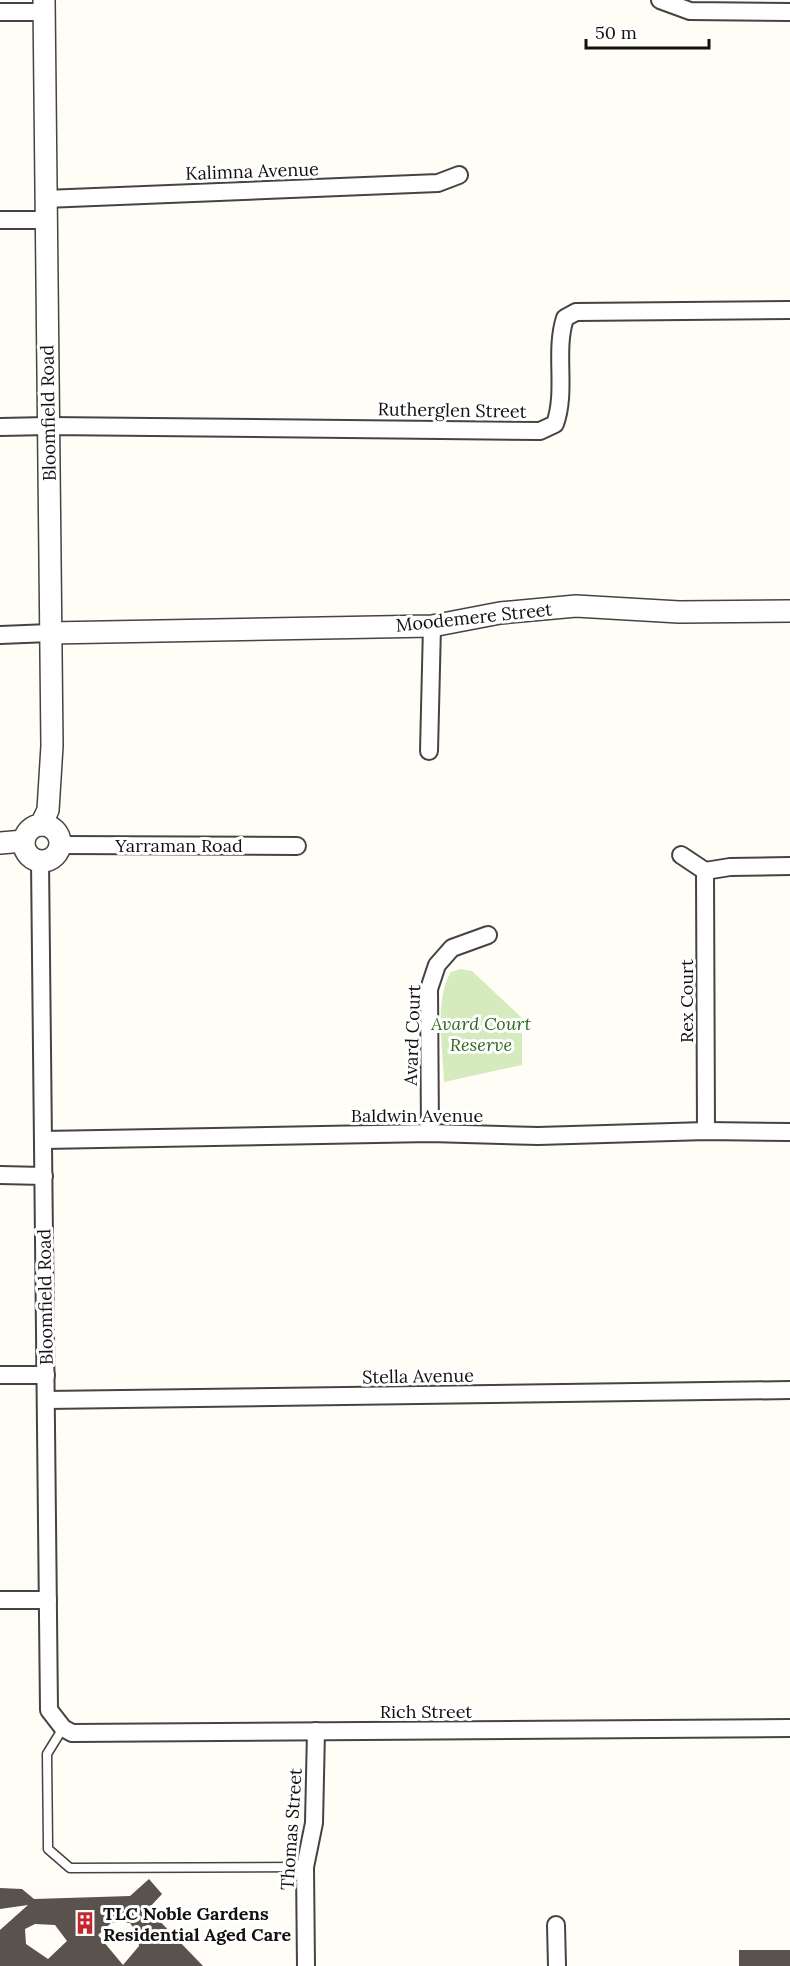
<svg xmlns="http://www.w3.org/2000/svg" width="790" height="1966" font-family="Lora,serif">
  <rect width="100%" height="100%" fill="#fffdf5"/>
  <!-- green -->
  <path fill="#d5ebbd" d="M461 969 472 971 522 1018V1065L444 1082C443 1050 434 998 451 972Z"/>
  <!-- building -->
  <g fill="#5a524d" fill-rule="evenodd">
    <path d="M149 1879 162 1894 148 1909 203 1966H0V1930L28 1905 0 1909V1888L22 1889 34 1899 130 1896ZM111 1923H130L138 1934 139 1946 123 1965 98 1935ZM35 1924 55 1925 67 1941 48 1959 26 1944 25 1929Z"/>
    <rect x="739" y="1950" width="51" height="16"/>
  </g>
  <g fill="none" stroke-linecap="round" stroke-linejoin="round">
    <!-- service casing -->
    <g stroke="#444" stroke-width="11">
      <path id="service" d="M63 1728 47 1754 48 1844V1849L70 1868 305 1867"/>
    </g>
    <!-- minor casing -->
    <g stroke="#444" stroke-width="20">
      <g id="minor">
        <path d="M660 0 690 11 790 12"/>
        <path d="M0 12H44"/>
        <path d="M45 199 438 183 459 175"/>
        <path d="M0 220H45"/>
        <path d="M0 427 48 426 540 431 555 424C567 390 554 352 565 318L576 312 790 310"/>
        <path d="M0 635 50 633"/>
        <path d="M429 751 432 626"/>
        <path d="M60 845 297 846"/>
        <path d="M681 855 705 871"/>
        <path d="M40 861 49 1710 63 1728 72 1733 790 1728"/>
        <path d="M706 1131 705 871 730 867 790 866"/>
        <path d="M430 1133 429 989 437 965 452 948 488 935"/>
        <path d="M43 1140 430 1133 538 1136 706 1131 790 1132"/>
        <path d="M0 1175 44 1176"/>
        <path d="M0 1375H46"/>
        <path d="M46 1400 790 1390"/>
        <path d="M0 1600H48"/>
        <path d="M556 1925 557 1966"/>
        <path d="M306 1966 305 1867 314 1823 316 1731"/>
      </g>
    </g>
    <!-- tertiary casing -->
    <g stroke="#444" stroke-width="24">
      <g id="tertiary">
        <path d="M50 633 432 626 500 613 576 606 679 612 790 611"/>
        <circle cx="42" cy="843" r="18"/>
        <path d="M41 825 48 810 52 746 44 0"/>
        <path d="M0 843 24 841"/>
      </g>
    </g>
    <!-- service -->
    <use href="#service" stroke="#fff" stroke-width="8"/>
    <!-- minor -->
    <use href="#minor" stroke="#fff" stroke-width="16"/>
    <!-- tertiary -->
    <use href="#tertiary" stroke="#fff" stroke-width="21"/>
  </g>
  <!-- icons -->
  <defs>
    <g id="building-bare" transform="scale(1.8)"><path d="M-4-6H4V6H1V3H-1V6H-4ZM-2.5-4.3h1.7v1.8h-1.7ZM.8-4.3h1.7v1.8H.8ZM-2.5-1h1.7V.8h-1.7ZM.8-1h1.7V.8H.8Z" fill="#c4262e" stroke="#fff" stroke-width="2.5" paint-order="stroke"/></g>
  </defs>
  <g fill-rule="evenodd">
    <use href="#building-bare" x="85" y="1923"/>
  </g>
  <g text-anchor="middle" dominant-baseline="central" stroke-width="6" stroke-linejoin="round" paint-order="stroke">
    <!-- street labels -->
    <g font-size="18" fill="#111" stroke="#fff">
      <text transform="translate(252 171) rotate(-2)">Kalimna Avenue</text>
      <text transform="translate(452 410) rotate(1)">Rutherglen Street</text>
      <text transform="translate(48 413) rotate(-91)">Bloomfield Road</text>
      <text transform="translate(474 617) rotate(-6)">Moodemere Street</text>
      <text x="179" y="845">Yarraman Road</text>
      <text transform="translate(686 1001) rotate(-90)">Rex Court</text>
      <text transform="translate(412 1035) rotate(-88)">Avard Court</text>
      <text x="417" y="1115">Baldwin Avenue</text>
      <text transform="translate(45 1297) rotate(-91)">Bloomfield Road</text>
      <text transform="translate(418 1376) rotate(-1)">Stella Avenue</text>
      <text x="426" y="1711">Rich Street</text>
      <text transform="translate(291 1829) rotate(-86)">Thomas Street</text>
    </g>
    <!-- park labels -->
    <g font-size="18" font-style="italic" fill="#2f6b1f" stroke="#fff">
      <text x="481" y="1023">Avard Court<tspan x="481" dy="21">Reserve</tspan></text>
    </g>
    <!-- poi labels -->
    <g font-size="18" font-weight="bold" fill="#111" stroke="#fff" text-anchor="start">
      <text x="103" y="1913">TLC Noble Gardens<tspan x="103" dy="21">Residential Aged Care</tspan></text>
    </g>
  </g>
  <!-- scale -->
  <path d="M586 39v9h123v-9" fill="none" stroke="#111111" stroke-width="3"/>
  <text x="595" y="39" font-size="18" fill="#111111" stroke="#ffffff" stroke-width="4.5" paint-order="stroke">50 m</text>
</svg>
